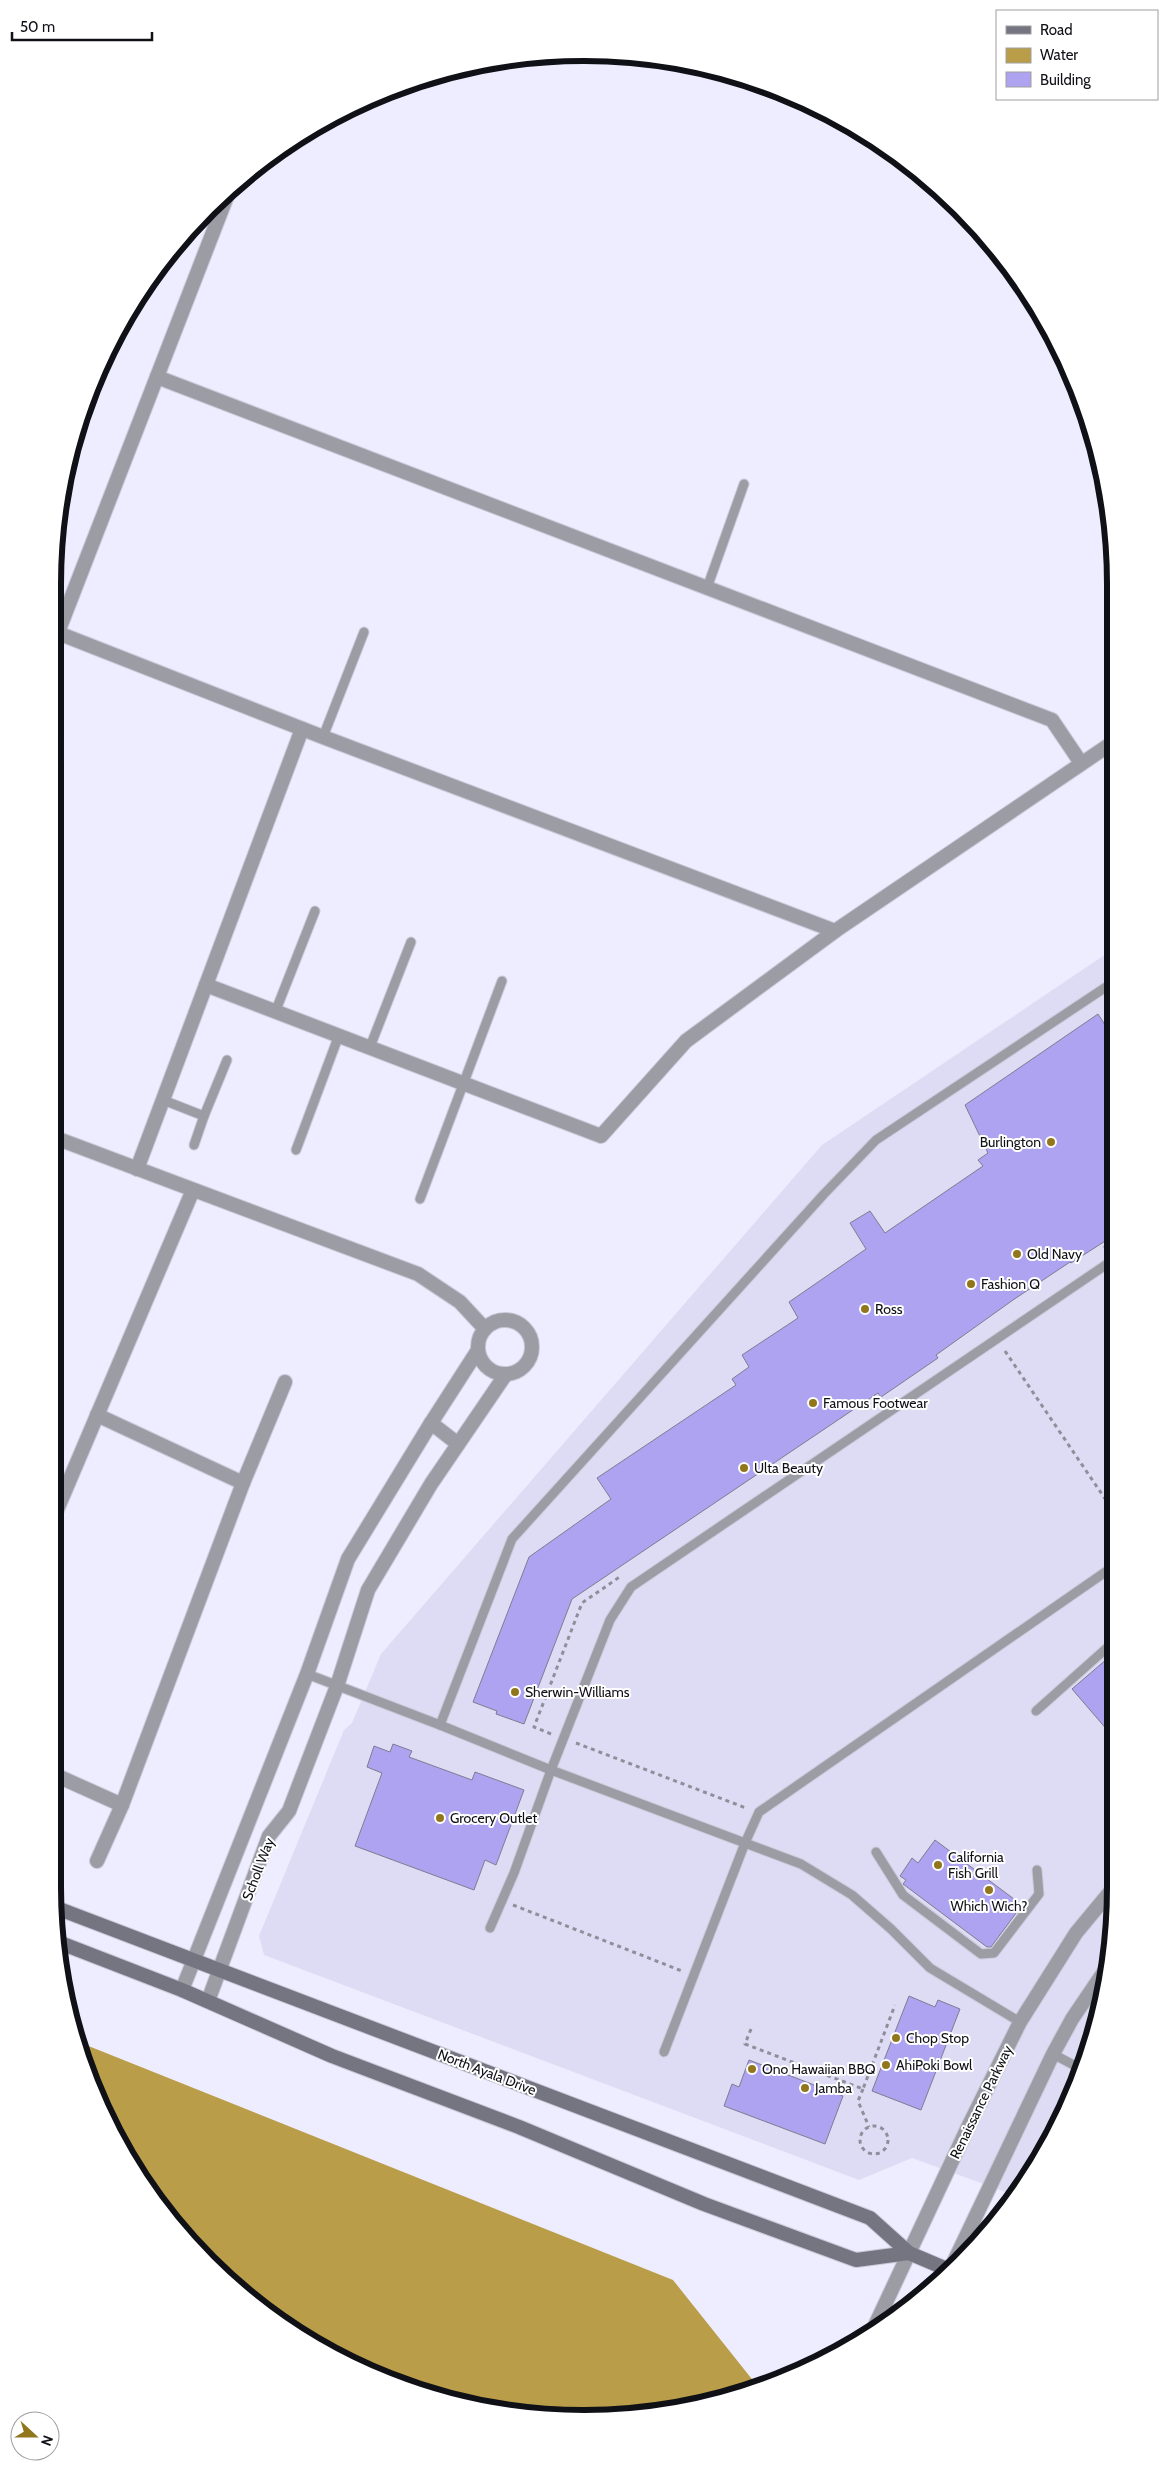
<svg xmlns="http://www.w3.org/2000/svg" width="1168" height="2471" font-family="Cabin,sans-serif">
  <rect width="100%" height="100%" fill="#eeedff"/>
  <!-- built -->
  <path fill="#dedcf4" d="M1112 950 1115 1887 1105 1991 1075 2090 1044 2153 1014 2195 912 2158 859 2180 264 1955 259 1936 344 1730 352 1723 381 1654 822 1145Z"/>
  <!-- water -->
  <path fill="#b99d49" d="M76 2041 673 2280 759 2388 687 2408 584 2418 481 2408 413 2390 319 2347 260 2308 184 2237 124 2152 81 2058Z"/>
  <!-- building -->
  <g fill="#aea3f0" stroke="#7e7c90">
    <path d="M1098 1014 1113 1037V1236L1071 1263 1070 1262 1013 1300 936 1355 938 1358 881 1397 878 1393 572 1599 524 1724 496 1714 497 1711 473 1702 529 1557 611 1499 597 1478 736 1385 732 1379 749 1367 742 1355 798 1318 789 1302 866 1249 850 1223 870 1211 885 1233 983 1166 978 1160 988 1153 965 1105Z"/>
    <path d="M1115 1652V1739L1072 1689Z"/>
    <path d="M393 1744 412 1751 409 1757 472 1780 475 1772 524 1790 496 1865 485 1860 474 1890 355 1846 382 1773 367 1767 374 1746 390 1752Z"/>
    <path d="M935 1840 1022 1905 991 1947H987L903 1884 906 1880 900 1876 912 1858 918 1863Z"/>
    <path d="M909 1996 935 2007 938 2000 960 2009 921 2110 872 2091Z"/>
    <path d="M749 2060 843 2096 825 2144 724 2106 732 2084 739 2087Z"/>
  </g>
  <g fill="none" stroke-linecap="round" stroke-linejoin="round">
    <!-- service casing -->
    <g stroke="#cacada" stroke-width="11">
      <g id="service">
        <path d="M707 588 744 484"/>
        <path d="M323 737 364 632"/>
        <path d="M276 1010 315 911"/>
        <path d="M370 1047 411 942"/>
        <path d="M163 1100 204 1116 227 1060"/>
        <path d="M194 1145 204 1116"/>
        <path d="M296 1150 339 1035"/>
        <path d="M420 1199 502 981"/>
        <path d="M307 1674 440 1725 512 1539 824 1194 876 1140 1112 983"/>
        <path d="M1036 1711 1109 1646 1115 1645"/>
        <path d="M440 1725 551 1770 801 1864 852 1895 891 1929 930 1968 1020 2022"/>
        <path d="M1110 1790 1115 1794"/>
        <path d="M876 1852 903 1895 981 1954 994 1953 1039 1894 1037 1870"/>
        <path d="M490 1928 514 1873 551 1770 610 1620 631 1587 1113 1260"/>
        <path d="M664 2052 745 1843 759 1812 1114 1566"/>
        <path d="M1053 2054 1081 2069"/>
      </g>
    </g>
    <!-- minor casing -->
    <g stroke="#cacada" stroke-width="16">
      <g id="minor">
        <path d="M157 377 1052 720 1081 763"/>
        <path d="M58 633 323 737 835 931"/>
        <path d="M53 645 229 191"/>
        <path d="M206 985 601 1136 686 1041 835 931 1112 743"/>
        <path d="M53 1137 418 1274 460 1302 485 1329"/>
        <path d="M137 1169 302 729"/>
        <circle cx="505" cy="1347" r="27"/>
        <path d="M97 1415 243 1483"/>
        <path d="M431 1423 458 1444"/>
        <path d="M53 1519 193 1190"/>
        <path d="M53 1774 122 1805"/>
        <path d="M97 1861 122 1805 243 1483 285 1382"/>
        <path d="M182 1990 307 1674 348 1559 431 1423 478 1350"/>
        <path d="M208 2001 269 1836 289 1811 337 1686 368 1590 431 1484 506 1374"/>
      </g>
    </g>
    <!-- tertiary casing -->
    <g stroke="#cacada" stroke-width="16">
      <g id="tertiary">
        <path d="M951 2268 1053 2054 1072 2019 1108 1966"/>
        <path d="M872 2332 968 2127 1020 2022 1076 1933 1115 1886"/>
      </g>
    </g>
    <!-- secondary casing -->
    <g stroke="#cacada" stroke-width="16">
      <g id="secondary">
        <path d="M54 1907 870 2218 909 2253 949 2270"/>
        <path d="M58 1942 182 1990 332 2056 519 2127 704 2204 856 2260 909 2253"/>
      </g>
    </g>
    <!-- path -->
    <g stroke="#8f8e9b" stroke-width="3" stroke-dasharray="4 4" stroke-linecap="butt">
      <path d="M1104 1248 1113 1241"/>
      <path d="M1005 1351 1114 1512"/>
      <path d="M551 1734 534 1727 582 1603 621 1576"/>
      <path d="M576 1743 746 1808"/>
      <path d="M513 1905 682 1971"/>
      <path d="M751 2029 745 2044 863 2089 895 2005"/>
      <path d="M863 2089 858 2101 869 2127"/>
      <circle cx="874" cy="2140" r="14"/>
    </g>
    <!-- service -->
    <use href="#service" stroke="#9c9ca5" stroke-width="9"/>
    <!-- minor -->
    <use href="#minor" stroke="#9c9ca5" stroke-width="14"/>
    <!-- tertiary -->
    <use href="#tertiary" stroke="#9c9ca5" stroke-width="14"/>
    <!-- secondary -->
    <use href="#secondary" stroke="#757481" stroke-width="14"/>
  </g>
  <!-- markers -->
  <g fill="#91761c" stroke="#fff" stroke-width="2">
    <circle cx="1051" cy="1142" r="5"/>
    <circle cx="1017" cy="1254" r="5"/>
    <circle cx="971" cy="1284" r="5"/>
    <circle cx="865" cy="1309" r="5"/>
    <circle cx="813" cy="1403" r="5"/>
    <circle cx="744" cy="1468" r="5"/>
    <circle cx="515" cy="1692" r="5"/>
    <circle cx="440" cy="1818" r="5"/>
    <circle cx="938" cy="1865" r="5"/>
    <circle cx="989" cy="1890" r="5"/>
    <circle cx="896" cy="2038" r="5"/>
    <circle cx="886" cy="2065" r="5"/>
    <circle cx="752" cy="2069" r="5"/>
    <circle cx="805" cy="2088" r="5"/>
  </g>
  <g text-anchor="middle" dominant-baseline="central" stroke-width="4" stroke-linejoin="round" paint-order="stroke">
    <!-- poi labels -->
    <g font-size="14" fill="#101017" stroke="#fff" text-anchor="start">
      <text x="1041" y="1142" text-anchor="end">Burlington</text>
      <text x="1027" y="1254">Old Navy</text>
      <text x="981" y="1284">Fashion Q</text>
      <text x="875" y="1309">Ross</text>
      <text x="823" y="1403">Famous Footwear</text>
      <text x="754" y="1468">Ulta Beauty</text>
      <text x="525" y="1692">Sherwin-Williams</text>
      <text x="450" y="1818">Grocery Outlet</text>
      <text x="948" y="1857">California<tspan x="948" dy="16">Fish Grill</tspan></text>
      <text x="989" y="1906" text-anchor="middle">Which Wich?</text>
      <text x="906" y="2038">Chop Stop</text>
      <text x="896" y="2065">AhiPoki Bowl</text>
      <text x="762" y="2069">Ono Hawaiian BBQ</text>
      <text x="815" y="2088">Jamba</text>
    </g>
    <!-- street labels -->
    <g font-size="14" fill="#101017" stroke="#fff">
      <text transform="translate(258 1869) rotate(-69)">Scholl Way</text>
      <text transform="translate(487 2072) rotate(21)">North Ayala Drive</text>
      <text transform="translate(981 2102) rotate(-64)">Renaissance Parkway</text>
    </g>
  </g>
  <!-- crop -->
  <path d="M0 0H1168V2471H0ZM584 61H584A523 523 0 0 1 1107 584V1887A523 523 0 0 1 584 2410H584A523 523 0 0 1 61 1887V584A523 523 0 0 1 584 61Z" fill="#fff" fill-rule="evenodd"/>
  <path fill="none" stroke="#101017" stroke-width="6" d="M584 61H584A523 523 0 0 1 1107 584V1887A523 523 0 0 1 584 2410H584A523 523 0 0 1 61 1887V584A523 523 0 0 1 584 61Z"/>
  <!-- legend -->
  <rect x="996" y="10" width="162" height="90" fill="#ffffff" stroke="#9f9fa2"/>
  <rect x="1006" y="26" width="25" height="8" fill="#757481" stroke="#9f9fa2"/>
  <text x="1040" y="35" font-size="15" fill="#101017">Road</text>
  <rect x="1006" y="48" width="25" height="15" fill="#b99d49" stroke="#9f9fa2"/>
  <text x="1040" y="60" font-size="15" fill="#101017">Water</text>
  <rect x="1006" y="72" width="25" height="15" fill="#aea3f0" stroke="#9f9fa2"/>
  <text x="1040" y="85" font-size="15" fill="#101017">Building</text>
  <!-- north arrow -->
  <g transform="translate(35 2436) rotate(111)"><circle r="24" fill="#ffffff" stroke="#9f9fa2"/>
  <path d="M0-4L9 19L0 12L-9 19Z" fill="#91761c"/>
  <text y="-8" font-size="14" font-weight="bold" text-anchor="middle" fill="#101017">N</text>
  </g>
  <!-- scale -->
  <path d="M12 32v8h140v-8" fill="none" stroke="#101017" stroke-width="2.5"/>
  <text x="20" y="32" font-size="15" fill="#101017" stroke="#ffffff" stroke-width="4" paint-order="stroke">50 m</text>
</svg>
